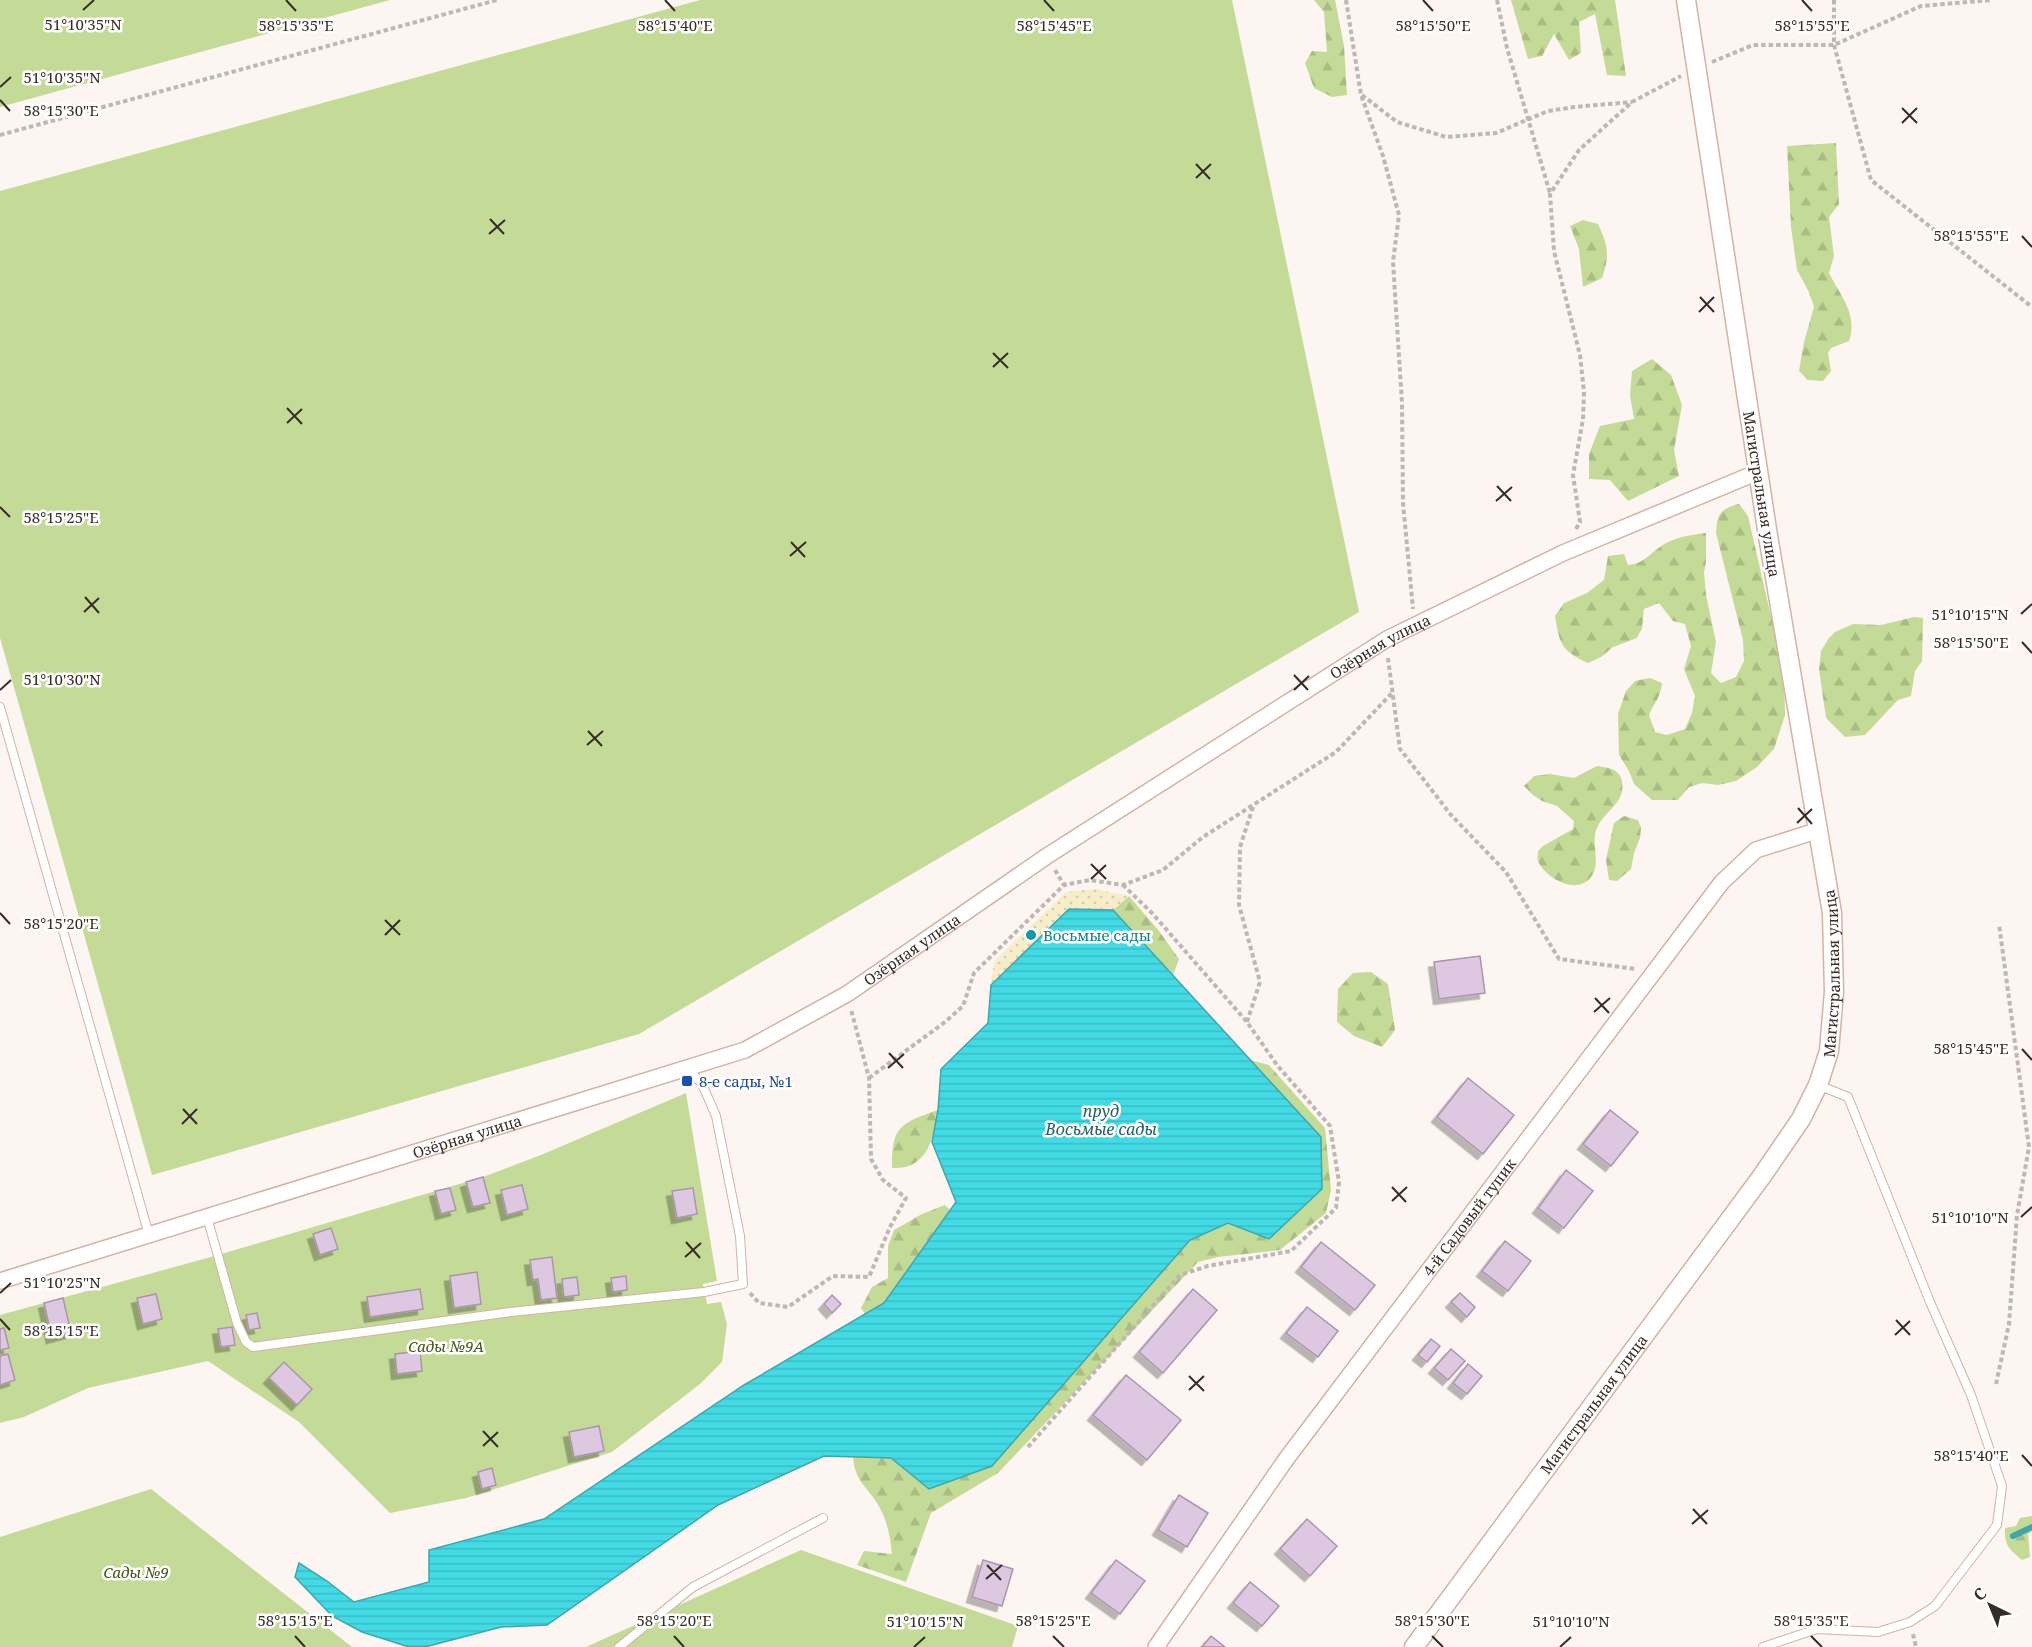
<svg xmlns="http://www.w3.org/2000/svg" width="2032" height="1647" font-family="'Noto Serif',serif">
  <defs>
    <pattern id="forest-firs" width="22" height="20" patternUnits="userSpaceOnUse" patternTransform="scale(1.5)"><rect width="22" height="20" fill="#c4db98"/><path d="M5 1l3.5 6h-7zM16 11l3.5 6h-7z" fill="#a9bc83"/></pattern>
    <pattern id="sand-dots" width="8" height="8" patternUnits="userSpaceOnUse" patternTransform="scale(1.5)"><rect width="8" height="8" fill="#f7edc8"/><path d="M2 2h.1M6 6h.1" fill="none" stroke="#d4cbac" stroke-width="1.8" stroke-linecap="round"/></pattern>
    <pattern id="water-rules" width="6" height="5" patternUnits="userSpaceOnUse" patternTransform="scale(1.5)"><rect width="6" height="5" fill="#42dbe5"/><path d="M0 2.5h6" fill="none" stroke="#3abcc4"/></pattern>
    <filter id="shadow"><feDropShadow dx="-5.5" dy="5.5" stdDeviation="0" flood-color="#0004"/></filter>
  </defs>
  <rect width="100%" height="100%" fill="#fcf5f2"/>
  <!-- green -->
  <g fill="#c4db98">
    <path d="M0 0H390L0 107Z"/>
    <path d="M700 0H1232L1359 612 639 1034 152 1175 0 638V191Z"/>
    <path d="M686 1093 717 1281 703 1284 707 1304 721 1302 727 1324 722 1362 700 1384 612 1452 466 1498 390 1513 299 1422 208 1361 88 1388 24 1417 0 1423V1315L218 1255 483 1177 541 1155Z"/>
    <path d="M151 1489 352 1647H0V1537Z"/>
    <path d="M801 1550 1018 1626 1012 1647H586Z"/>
  </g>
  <!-- forest -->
  <g fill="url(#forest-firs)">
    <path d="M1314 0H1335L1344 46 1347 95 1332 97 1314 88 1305 63 1312 51 1327 52 1324 12Z"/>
    <path d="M1511 0H1615L1626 76 1607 75 1595 14 1579 22 1581 53 1569 60 1554 34 1542 56 1528 59Z"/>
    <path d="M1836 143 1839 204 1829 217 1834 256 1829 273C1841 297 1858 314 1849 341L1831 348 1828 353 1831 371 1823 381 1808 380 1799 371 1804 342 1814 307 1809 292 1797 270 1791 227 1787 146Z"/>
    <path d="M1583 220 1598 224C1608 245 1610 256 1602 278L1583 287 1579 249 1570 226Z"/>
    <path d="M1652 359 1671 375 1682 405 1674 450 1679 476 1628 501 1610 480 1589 479V454L1600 426 1634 419 1630 395 1632 371Z"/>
    <path d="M1739 504 1748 516 1784 673 1785 715 1774 749 1757 767 1736 781 1718 785 1702 783 1689 787 1678 800H1652L1634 784 1629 771 1619 755 1618 714 1626 691 1635 681 1650 678 1662 683C1660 699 1655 701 1649 715L1655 732 1667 735 1685 729 1692 713 1695 696 1684 669 1691 646 1685 624 1673 621 1659 603 1644 609 1642 628 1637 638 1613 647 1601 657 1588 663C1560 650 1560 644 1555 616L1564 603 1587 593 1604 580 1608 556 1624 554 1628 565C1643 564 1648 555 1660 547 1673 537 1690 535 1706 533V562L1704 573 1706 595 1716 642 1711 673 1721 683 1736 677 1744 661 1743 640 1716 533C1717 514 1720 509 1739 504Z"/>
    <path d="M1914 617 1923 618 1922 661 1915 671 1911 696 1898 700 1865 735 1845 737 1826 718 1819 669 1821 651 1829 638 1835 632 1853 624 1881 625Z"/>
    <path d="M1597 766C1608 768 1619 768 1622 781 1626 803 1605 810 1597 828 1590 843 1602 863 1591 877 1577 896 1545 878 1538 861 1537 858 1538 855 1538 851L1543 846 1573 829 1574 821 1557 806 1542 801 1533 795 1524 786 1534 776 1550 774 1574 778Z"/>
    <path d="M1624 816 1638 820 1641 828 1640 838 1634 853 1631 869 1617 881 1609 880 1606 860 1614 823Z"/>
    <path d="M1129 896 1159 931 1179 959 1173 975 1113 910Z"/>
    <path d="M1371 972 1388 984 1395 1030 1382 1047 1354 1036 1337 1022 1338 989 1353 973Z"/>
    <path d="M1250 1060 1269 1065 1325 1128 1331 1190 1326 1213 1280 1250 1218 1257 1198 1262 998 1473 931 1513 906 1582 857 1565 864 1551 892 1554C890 1535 887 1519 877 1503 865 1484 855 1481 853 1457L891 1458 929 1489 992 1466 1190 1240 1228 1223 1269 1239 1322 1189 1321 1137Z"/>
    <path d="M938 1110C933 1138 928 1170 892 1168 891 1126 901 1123 938 1110Z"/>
    <path d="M945 1205 950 1210 884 1303 865 1314 861 1308 872 1287 888 1278V1246L894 1230 922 1214Z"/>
    <path d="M2032 1516V1531L2028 1534 2030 1557 2022 1560C2009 1549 2004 1545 2005 1528L2016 1526 2020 1518Z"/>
  </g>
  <!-- sand -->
  <path fill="url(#sand-dots)" d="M1095 889 1129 896 1113 910 1069 909 991 985 994 961 1066 892Z"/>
  <!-- water -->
  <path fill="url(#water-rules)" stroke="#3fa6ab" stroke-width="1.5" d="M1069 909 1113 910 1321 1137 1322 1189 1269 1239 1228 1223 1190 1240 992 1466 929 1489 891 1458 824 1456 718 1505 547 1625 501 1627 425 1647H409L362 1632 332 1616 295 1577 299 1563 327 1581 354 1602 429 1582V1550L544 1519 744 1385 884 1303 956 1202 932 1142 938 1110 941 1069 988 1023 991 985Z"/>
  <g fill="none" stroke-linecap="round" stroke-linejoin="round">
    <!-- stream -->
    <path stroke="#3fa6ab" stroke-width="6" d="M2013 1536 2032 1527"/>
  </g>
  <!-- building -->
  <g fill="#dec7e0" stroke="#ab94ac" stroke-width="1.5" filter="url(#shadow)">
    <path d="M1480 956 1485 993 1439 999 1434 962Z"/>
    <path d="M1468 1078 1514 1115 1483 1154 1437 1117Z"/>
    <path d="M1610 1110 1638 1132 1611 1166 1583 1144Z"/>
    <path d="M1566 1170 1593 1191 1564 1228 1538 1208Z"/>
    <path d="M483 1177 490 1203 473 1207 466 1182Z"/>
    <path d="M522 1185 528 1209 507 1215 501 1190Z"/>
    <path d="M450 1188 456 1210 441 1214 435 1191Z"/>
    <path d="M693 1188 697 1214 677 1218 672 1191Z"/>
    <path d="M331 1228 338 1249 320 1255 313 1234Z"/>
    <path d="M1505 1241 1531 1261 1508 1291 1482 1271Z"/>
    <path d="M1321 1242 1375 1285 1355 1310 1301 1267Z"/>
    <path d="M552 1257 557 1298 541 1300 538 1279 533 1280 530 1260Z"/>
    <path d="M477 1272 481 1304 454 1308 450 1276Z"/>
    <path d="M626 1276 627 1290 613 1292 611 1278Z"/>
    <path d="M577 1277 579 1295 564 1297 562 1279Z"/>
    <path d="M420 1289 423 1309 370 1317 367 1297Z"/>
    <path d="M1193 1289 1217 1310 1163 1373 1139 1352Z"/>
    <path d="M1460 1293 1475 1307 1467 1317 1451 1302Z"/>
    <path d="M156 1294 162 1319 143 1324 137 1298Z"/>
    <path d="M832 1295 841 1304 832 1313 824 1304Z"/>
    <path d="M63 1298 71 1333 52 1338 44 1303Z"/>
    <path d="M1307 1307 1338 1331 1318 1357 1286 1333Z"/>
    <path d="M257 1313 260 1328 249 1330 246 1315Z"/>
    <path d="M232 1327 235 1345 221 1347 218 1329Z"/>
    <path d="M4 1328 9 1348 0 1350V1329Z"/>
    <path d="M1431 1339 1440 1346 1427 1362 1418 1355Z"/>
    <path d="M1451 1349 1465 1361 1448 1380 1434 1368Z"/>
    <path d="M420 1351 422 1371 397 1374 395 1354Z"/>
    <path d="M8 1354 15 1380 0 1385V1356Z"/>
    <path d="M284 1362 312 1389 297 1405 269 1378Z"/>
    <path d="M1468 1364 1482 1376 1467 1394 1453 1383Z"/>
    <path d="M1126 1375 1181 1420 1147 1460 1093 1415Z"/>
    <path d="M599 1426 604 1451 574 1457 569 1432Z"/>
    <path d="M492 1468 496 1485 482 1489 478 1472Z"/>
    <path d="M1179 1495 1208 1513 1187 1547 1158 1530Z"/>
    <path d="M1307 1519 1337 1546 1310 1576 1280 1549Z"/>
    <path d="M983 1560 1013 1569 1002 1606 972 1597Z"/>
    <path d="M1116 1560 1145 1581 1120 1614 1091 1593Z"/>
    <path d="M1250 1582 1279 1606 1262 1626 1233 1603Z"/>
    <path d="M1211 1636 1225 1647H1202Z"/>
  </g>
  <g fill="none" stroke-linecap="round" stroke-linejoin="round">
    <!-- service casing -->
    <g stroke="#d3b3a4" stroke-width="10">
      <g id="service">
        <path d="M0 707 149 1235"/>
        <path d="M207 1217 237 1323 246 1342 253 1347 511 1312 704 1292 743 1284 740 1236 716 1116 702 1084 687 1068"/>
        <path d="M619 1647 693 1587 823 1518"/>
        <path d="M1763 1647 1817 1629 1878 1632 1910 1622 1935 1606 1997 1525 2002 1486 1971 1395 1930 1302 1848 1097 1818 1085"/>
      </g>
    </g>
    <!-- minor casing -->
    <g stroke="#d3b3a4" stroke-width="18">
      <g id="minor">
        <path id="s1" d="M0 1281 745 1050 847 994 1047 856 1387 639 1563 553 1758 472"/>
        <path id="s2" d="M1156 1647 1287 1458 1722 882 1756 850 1819 830"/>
      </g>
    </g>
    <!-- tertiary casing -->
    <g stroke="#d3b3a4" stroke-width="21">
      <g id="tertiary">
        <path id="s3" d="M1414 1647 1762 1176 1801 1119 1818 1085 1829 1051 1834 992 1832 913 1768 536 1686 0"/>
      </g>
    </g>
    <!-- path -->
    <g stroke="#bfb7b3" stroke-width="4" stroke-dasharray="4.5 3" stroke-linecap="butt">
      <path d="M1346 0 1361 95 1383 156 1399 215 1393 262 1402 403 1403 503 1413 609"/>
      <path d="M1497 0 1507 48 1550 193"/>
      <path d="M1834 0V45L1871 180 2032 307"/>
      <path d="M1712 62 1753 45H1834L1921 6 1992 0"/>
      <path d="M1362 95 1397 122 1446 137 1496 133 1548 111 1574 107 1632 102"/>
      <path d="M0 135 497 0"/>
      <path d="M1576 529 1580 522 1573 475 1583 419 1584 392 1580 355 1554 251 1550 194 1579 150 1632 102 1681 76"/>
      <path d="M1388 658 1400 749 1451 815 1506 872 1559 959 1636 969"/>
      <path d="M1055 870 1064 885"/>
      <path d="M1247 1022 1260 982 1239 905 1240 847 1253 807"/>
      <path d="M869 1078 945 1022 963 1006 974 973 1064 885 1090 880 1123 885 1163 870 1203 837 1336 752 1392 693"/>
      <path d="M750 1293 759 1303 788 1307 833 1276 869 1277 890 1227 906 1198 883 1180 871 1159 869 1078 851 1009"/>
      <path d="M1996 1384 2009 1324 2017 1215 2029 1147 1999 924"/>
      <path d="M1028 1447 1180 1275 1208 1266 1291 1251 1336 1208 1339 1182 1330 1126 1277 1065 1247 1022 1152 913 1123 885"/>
      <path d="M1913 1634 1916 1647"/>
    </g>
    <!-- service -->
    <use href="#service" stroke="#fff" stroke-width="8"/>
    <!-- minor -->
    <use href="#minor" stroke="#fff" stroke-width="15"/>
    <!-- tertiary -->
    <use href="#tertiary" stroke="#fff" stroke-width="18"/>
  </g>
  <!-- ticks -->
  <path fill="none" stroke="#372b25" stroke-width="2" d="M286 0 296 11M665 0 675 11M1044 0 1054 11M1423 0 1433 11M1802 0 1812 11M83 10 94 0M0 87 11 77M0 100 10 111M1902 108 1917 123M1902 123 1917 108M1196 164 1210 179M1196 178 1211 164M490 219 504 234M489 234 505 220M2022 236 2032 247M1700 297 1714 312M1699 312 1714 297M993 353 1008 368M993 367 1008 353M287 408 302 424M287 423 302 409M1497 486 1511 501M1496 501 1512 487M0 507 10 517M791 542 805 557M790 556 806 542M85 597 99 613M84 612 99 598M2021 614 2032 604M2022 642 2032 653M1294 675 1308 690M0 690 11 680M1294 690 1309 676M588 731 602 746M587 745 603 731M1798 808 1812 824M1797 823 1812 809M1091 864 1106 879M1091 879 1106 865M0 913 10 924M385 920 400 935M385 935 400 920M1595 998 1609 1013M1594 1012 1610 998M2022 1049 2032 1060M889 1053 903 1068M888 1068 904 1054M183 1109 197 1124M182 1124 197 1109M1392 1187 1406 1202M1392 1201 1407 1187M2021 1217 2032 1207M686 1242 700 1258M685 1257 701 1243M0 1293 11 1283M0 1319 10 1330M1896 1320 1910 1335M1895 1335 1910 1321M1189 1376 1204 1391M1189 1390 1204 1376M483 1431 498 1447M483 1446 498 1432M2022 1455 2032 1466M1693 1509 1707 1524M1692 1524 1708 1510M987 1565 1001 1580M986 1579 1002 1565M295 1636 305 1647M674 1636 684 1647M1053 1636 1064 1647M1432 1636 1443 1647M1811 1636 1822 1647M914 1647 925 1637M1560 1647 1571 1637"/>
  <!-- markers -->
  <circle fill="#0f9aa8" stroke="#fff" stroke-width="2" cx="1031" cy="935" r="6"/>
  <rect fill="#1a4fb4" stroke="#fff" stroke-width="2" x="681" y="1075" width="12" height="12" rx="3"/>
  <g text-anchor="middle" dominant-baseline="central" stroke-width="5" stroke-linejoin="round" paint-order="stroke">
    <!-- street labels -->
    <g font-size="15" fill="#372b25" stroke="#fff">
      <text transform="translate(1762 494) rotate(81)">Магистральная улица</text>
      <text stroke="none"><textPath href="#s1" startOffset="1533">Озёрная улица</textPath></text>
      <text stroke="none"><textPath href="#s1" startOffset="975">Озёрная улица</textPath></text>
      <text stroke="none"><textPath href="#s3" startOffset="806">Магистральная улица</textPath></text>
      <text stroke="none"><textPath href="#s1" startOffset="489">Озёрная улица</textPath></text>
      <text stroke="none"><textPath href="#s2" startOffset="532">4-й Садовый тупик</textPath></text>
      <text stroke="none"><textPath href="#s3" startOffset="302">Магистральная улица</textPath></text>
    </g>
    <!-- culture labels -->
    <g font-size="15" fill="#0d838f" stroke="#fff" text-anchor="start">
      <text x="1043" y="935">Восьмые сады</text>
    </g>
    <!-- transit labels -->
    <g font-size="15" fill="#164399" stroke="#fff" text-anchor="start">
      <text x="699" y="1081">8-е сады, №1</text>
    </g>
    <!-- park labels -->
    <g font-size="15" font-style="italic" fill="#445714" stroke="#fff">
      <text x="446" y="1346">Сады №9А</text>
      <text x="136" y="1572">Сады №9</text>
    </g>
    <!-- water labels -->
    <g font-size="16" font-style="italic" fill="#246165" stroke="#fff">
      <text x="1101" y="1111">пруд<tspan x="1101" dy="18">Восьмые сады</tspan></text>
    </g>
  </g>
  <g font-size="15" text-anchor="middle" fill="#372b25" stroke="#fff" stroke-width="5" stroke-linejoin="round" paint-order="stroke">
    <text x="83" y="30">51°10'35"N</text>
    <text x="296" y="31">58°15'35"E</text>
    <text x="675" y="31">58°15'40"E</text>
    <text x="1054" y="31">58°15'45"E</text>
    <text x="1433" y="31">58°15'50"E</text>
    <text x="1812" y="31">58°15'55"E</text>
    <text x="62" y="83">51°10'35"N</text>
    <text x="61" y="116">58°15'30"E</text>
    <text x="1971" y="241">58°15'55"E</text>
    <text x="61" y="523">58°15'25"E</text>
    <text x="1970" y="620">51°10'15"N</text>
    <text x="1971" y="648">58°15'50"E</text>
    <text x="62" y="685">51°10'30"N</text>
    <text x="61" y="929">58°15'20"E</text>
    <text x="1971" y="1054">58°15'45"E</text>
    <text x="1970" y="1223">51°10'10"N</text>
    <text x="62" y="1288">51°10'25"N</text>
    <text x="61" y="1336">58°15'15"E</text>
    <text x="1971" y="1461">58°15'40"E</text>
    <text x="295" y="1626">58°15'15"E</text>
    <text x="674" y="1626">58°15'20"E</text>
    <text x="1053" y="1626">58°15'25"E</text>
    <text x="1432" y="1626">58°15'30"E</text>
    <text x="1811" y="1626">58°15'35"E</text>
    <text x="925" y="1627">51°10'15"N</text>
    <text x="1571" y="1627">51°10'10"N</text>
  </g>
  <!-- north arrow -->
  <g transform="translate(1990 1605) rotate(317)" stroke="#ffffff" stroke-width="4.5" paint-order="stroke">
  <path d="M0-4.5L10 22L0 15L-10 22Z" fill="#372b25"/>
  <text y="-9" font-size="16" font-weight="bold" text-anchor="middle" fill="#372b25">С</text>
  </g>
</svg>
